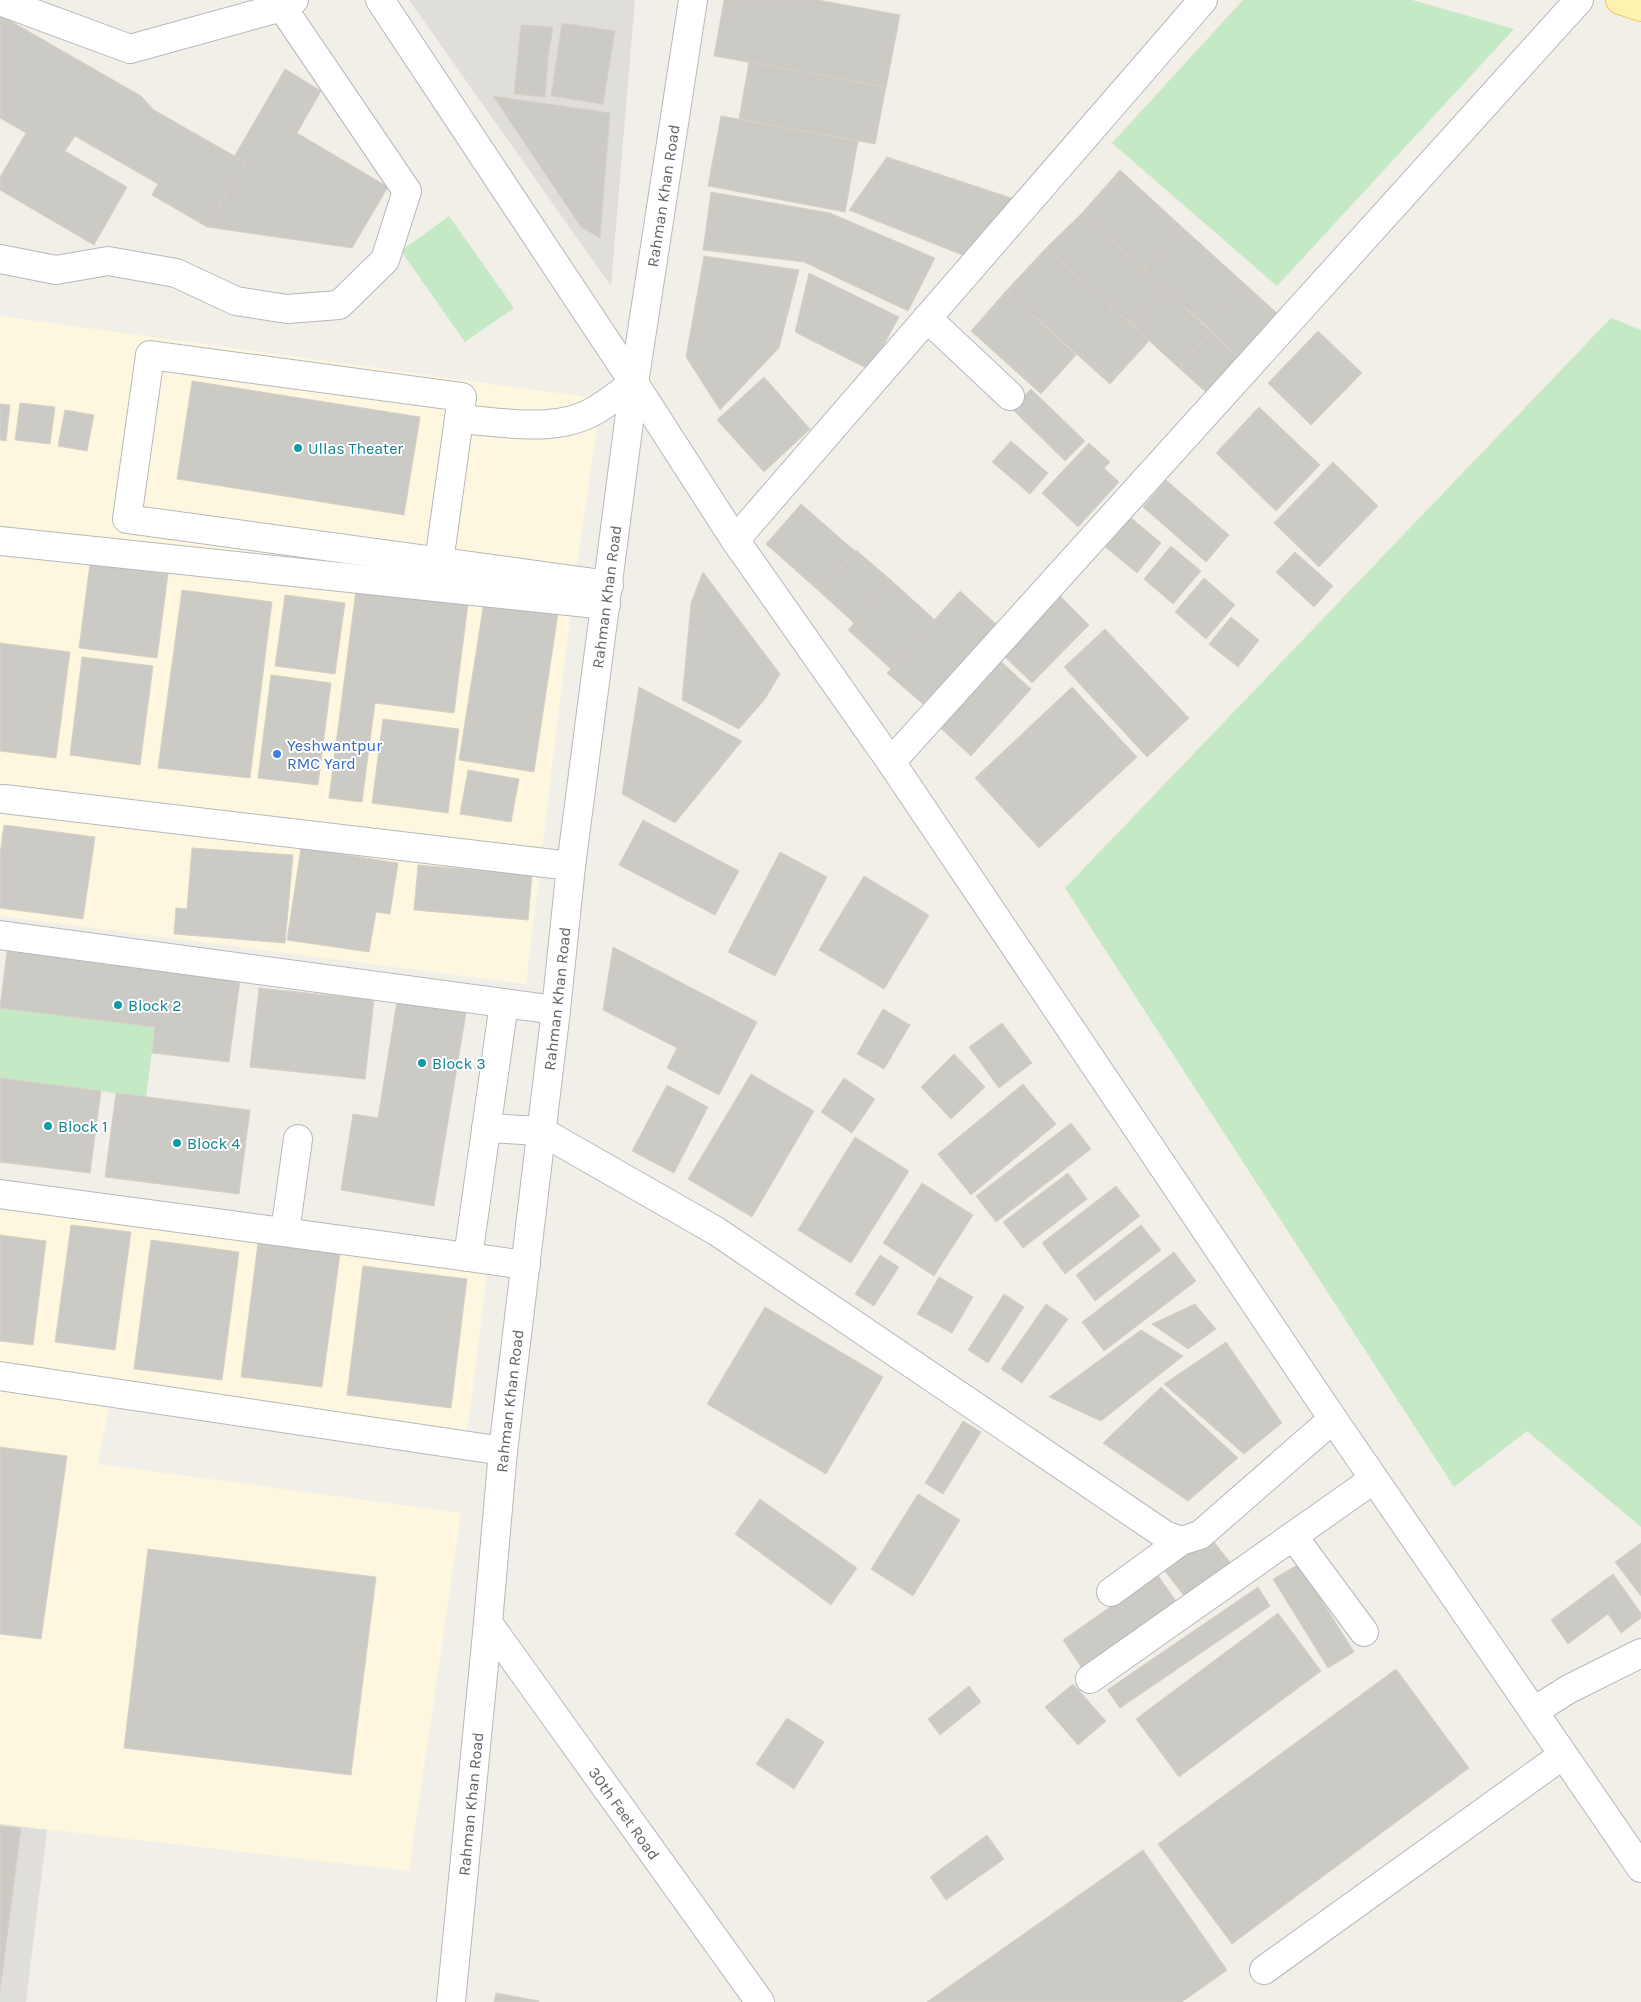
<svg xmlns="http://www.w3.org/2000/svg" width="1641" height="2002" font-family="Karla,sans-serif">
  <rect width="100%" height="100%" fill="#f1efe8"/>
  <!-- commercial -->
  <g fill="#fef7e0">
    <path d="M0 316 601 399 573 592 526 984 0 916Z"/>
    <path d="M0 1203 488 1265 467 1433 113 1383 98 1464 461 1513 409 1871 0 1824Z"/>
  </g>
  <!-- industrial -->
  <g fill="#e0deda">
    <path d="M409 0H635L611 286Z"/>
    <path d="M0 1824 47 1830 26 2002H0Z"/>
  </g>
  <!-- green -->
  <g fill="#c5e8c5">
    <path d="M1243 0H1412L1514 29 1277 286 1112 143Z"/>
    <path d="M449 216 514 308 465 342 401 251Z"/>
    <path d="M1611 318 1641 330V1527L1527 1431 1454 1487 1065 888Z"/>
    <path d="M0 1008 155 1027 146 1097 0 1078Z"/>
  </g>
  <!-- building -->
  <g fill="#cccac5" stroke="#d6d1c6">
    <path d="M724 0H818L900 15 886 87 714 56Z"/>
    <path d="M0 15 141 96 154 110 245 162 207 227 152 195 158 184 75 136 65 151 127 187 94 245 0 190V177L26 133 0 118Z"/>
    <path d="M562 23 615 31 603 104 551 96Z"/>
    <path d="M521 25 553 27 548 58 545 97 514 94Z"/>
    <path d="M749 62 886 87 875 144 739 119Z"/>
    <path d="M285 69 321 91 297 133 388 187 352 248 207 227 245 162 234 157Z"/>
    <path d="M493 96 610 113 600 238 581 227Z"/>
    <path d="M721 116 858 141 845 212 708 186Z"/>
    <path d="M887 157 1014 199 965 256 849 210Z"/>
    <path d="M1120 170 1182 227 1144 270 1082 213Z"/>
    <path d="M711 192 830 213 935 258 908 311 804 262 703 250Z"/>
    <path d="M1082 213 1167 291 1134 327 1046 248Z"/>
    <path d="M1182 227 1245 284 1206 326 1144 270Z"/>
    <path d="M1046 248 1149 341 1110 384 1006 291Z"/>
    <path d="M704 256 799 270 779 348 720 410 686 357Z"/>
    <path d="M809 273 899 317 870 370 795 332Z"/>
    <path d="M1245 284 1278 314 1239 358 1206 326Z"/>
    <path d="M1006 291 1076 355 1041 394 971 331Z"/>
    <path d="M1167 291 1211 332 1179 368 1134 327Z"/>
    <path d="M1318 331 1362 373 1311 425 1268 383Z"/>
    <path d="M1211 332 1239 358 1207 393 1179 368Z"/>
    <path d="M764 377 810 429 764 472 717 420Z"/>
    <path d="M192 381 420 417 404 515 177 479Z"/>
    <path d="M1031 389 1085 441 1065 461 1012 409Z"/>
    <path d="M20 403 55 407 50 444 15 440Z"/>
    <path d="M0 404 10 405 6 441 0 440Z"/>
    <path d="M1259 407 1320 465 1276 511 1216 453Z"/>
    <path d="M65 410 94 415 87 451 58 446Z"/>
    <path d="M1011 441 1048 473 1030 494 992 462Z"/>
    <path d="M1089 443 1110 462 1104 468 1119 482 1078 527 1042 493Z"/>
    <path d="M1333 462 1378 506 1319 567 1274 523Z"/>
    <path d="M1166 480 1229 535 1206 562 1143 507Z"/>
    <path d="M801 504 855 551 820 592 766 544Z"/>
    <path d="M1123 511 1161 543 1137 573 1098 541Z"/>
    <path d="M1171 546 1201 571 1173 604 1144 579Z"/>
    <path d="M856 550 892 581 854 623 820 592Z"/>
    <path d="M1295 552 1333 586 1314 607 1276 572Z"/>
    <path d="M90 564 168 574 157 658 79 648Z"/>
    <path d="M703 572 780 674 765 699 739 729 682 700 691 603Z"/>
    <path d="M1204 578 1235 605 1206 639 1175 612Z"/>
    <path d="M892 581 935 620 891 669 848 630Z"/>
    <path d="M357 582 469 596 454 713 375 703 362 802 329 798Z"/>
    <path d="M182 590 272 602 250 778 158 768Z"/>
    <path d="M960 591 996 624 924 705 887 673Z"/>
    <path d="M1058 594 1089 625 1032 683 1001 653Z"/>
    <path d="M285 595 345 603 335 674 275 666Z"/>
    <path d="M485 596 559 607 534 772 459 760Z"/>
    <path d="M1231 617 1259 640 1238 667 1209 644Z"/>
    <path d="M1105 629 1189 718 1147 757 1064 667Z"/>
    <path d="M0 643 70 652 56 758 0 751Z"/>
    <path d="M82 657 153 666 140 765 70 755Z"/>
    <path d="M996 657 1031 689 971 756 936 724Z"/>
    <path d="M271 675 331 683 318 785 258 778Z"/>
    <path d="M639 687 742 741 675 823 622 794Z"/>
    <path d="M1072 687 1137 757 1039 848 975 778Z"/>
    <path d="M383 719 459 729 448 813 372 803Z"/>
    <path d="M468 770 519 779 511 822 460 814Z"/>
    <path d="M643 820 739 871 715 915 619 865Z"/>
    <path d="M4 825 95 837 83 919 0 908V854Z"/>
    <path d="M192 848 293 855 285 943 174 934 176 908 187 909Z"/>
    <path d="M301 848 398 863 390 914 376 912 369 952 287 940Z"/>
    <path d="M780 852 827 877 775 976 728 952Z"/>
    <path d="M418 865 532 875 528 920 414 910Z"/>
    <path d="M864 876 929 915 884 989 819 950Z"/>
    <path d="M613 947 757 1022 719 1095 667 1068 677 1048 603 1010Z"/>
    <path d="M7 951 240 980 229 1062 152 1053 155 1027 0 1008Z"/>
    <path d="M259 988 374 1000 365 1079 250 1067Z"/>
    <path d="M397 1001 466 1013 434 1206 341 1190 353 1114 378 1118Z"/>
    <path d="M883 1009 910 1025 884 1069 857 1054Z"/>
    <path d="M1002 1023 1032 1063 999 1088 969 1047Z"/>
    <path d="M954 1054 985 1087 951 1119 921 1087Z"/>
    <path d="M751 1074 814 1111 752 1217 688 1179Z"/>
    <path d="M0 1078 101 1091 90 1173 0 1162Z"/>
    <path d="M844 1078 875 1099 852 1133 821 1112Z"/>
    <path d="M1023 1084 1056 1124 971 1195 938 1154Z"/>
    <path d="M667 1085 708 1107 674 1173 632 1151Z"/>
    <path d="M116 1093 250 1110 239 1194 105 1177Z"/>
    <path d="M1071 1123 1091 1149 996 1222 976 1196Z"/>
    <path d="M855 1137 909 1171 851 1263 798 1230Z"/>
    <path d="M1068 1173 1087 1199 1023 1248 1003 1222Z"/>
    <path d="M922 1183 973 1215 934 1276 883 1243Z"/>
    <path d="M1116 1186 1140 1216 1065 1274 1042 1243Z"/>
    <path d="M71 1225 131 1232 115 1350 55 1342Z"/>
    <path d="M1141 1225 1161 1250 1095 1301 1076 1275Z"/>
    <path d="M0 1235 46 1241 33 1345 0 1341Z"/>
    <path d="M151 1240 239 1252 222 1380 134 1369Z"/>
    <path d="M258 1243 340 1254 322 1387 241 1377Z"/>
    <path d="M1174 1252 1196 1281 1104 1351 1082 1322Z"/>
    <path d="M880 1255 899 1267 874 1306 855 1294Z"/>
    <path d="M363 1266 467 1279 451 1408 347 1395Z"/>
    <path d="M939 1277 973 1297 952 1333 917 1314Z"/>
    <path d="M1004 1294 1024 1307 988 1363 968 1350Z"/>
    <path d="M1046 1304 1068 1319 1022 1383 1001 1369Z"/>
    <path d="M1195 1304 1216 1329 1188 1349 1152 1324Z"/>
    <path d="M765 1307 883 1377 826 1474 707 1404Z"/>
    <path d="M1141 1330 1183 1356 1101 1421 1049 1397Z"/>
    <path d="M1226 1342 1282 1423 1244 1454 1164 1384Z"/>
    <path d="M1161 1387 1238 1458 1188 1501 1103 1443Z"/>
    <path d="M963 1421 981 1432 943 1494 925 1483Z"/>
    <path d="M0 1447 67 1456 41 1639 0 1634Z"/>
    <path d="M918 1494 960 1520 913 1596 871 1569Z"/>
    <path d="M760 1499 857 1568 831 1605 735 1534Z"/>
    <path d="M1210 1537 1233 1566 1187 1600 1165 1571Z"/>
    <path d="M1641 1543V1596L1615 1562Z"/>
    <path d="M148 1549 376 1577 351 1775 124 1748Z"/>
    <path d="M1299 1564 1354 1652 1328 1668 1273 1579Z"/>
    <path d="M1157 1574 1178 1604 1083 1670 1063 1640Z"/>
    <path d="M1613 1574 1641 1613V1618L1621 1633 1608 1614 1568 1644 1551 1620Z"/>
    <path d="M1258 1587 1270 1606 1120 1708 1107 1690Z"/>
    <path d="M1278 1613 1321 1671 1179 1777 1136 1719Z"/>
    <path d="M1396 1669 1469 1768 1232 1944 1158 1844Z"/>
    <path d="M1073 1684 1106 1721 1078 1745 1045 1707Z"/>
    <path d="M969 1686 981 1702 940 1735 928 1719Z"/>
    <path d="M787 1718 824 1742 794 1789 756 1764Z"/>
    <path d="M0 1826 21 1828 0 1991Z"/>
    <path d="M987 1835 1004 1859 946 1900 930 1877Z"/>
    <path d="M1143 1850 1227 1970 1182 2002H927Z"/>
    <path d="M496 1993 539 2001V2002H494Z"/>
  </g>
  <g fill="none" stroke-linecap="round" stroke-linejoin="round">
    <!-- minor casing -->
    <g stroke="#b5b8bc" stroke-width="30">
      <g id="minor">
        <path d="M380 0 634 383 735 540 891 762 1333 1419 1641 1868"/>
        <path d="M0 1 130 49 282 7 294 0"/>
        <path d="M0 259 56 270 108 261 176 273 236 301 287 309 339 305 385 260 407 191 282 7"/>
        <path d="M927 318 1010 396"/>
        <path d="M459 419C503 422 556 434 596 410 609 402 622 392 634 383"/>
        <path d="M735 540 1203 0"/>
        <path d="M0 541 606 605"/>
        <path d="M439 562 462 397 150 355 127 519 609 585"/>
        <path d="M891 762 1579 0"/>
        <path d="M4 799 571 866"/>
        <path d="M0 935 556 1010"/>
        <path d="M486 1128 541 1131 716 1231 1165 1535 1181 1541 1200 1535 1333 1419"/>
        <path d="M0 1194 468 1257 504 1003"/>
        <path d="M285 1232 298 1139"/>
        <path d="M468 1257 526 1265"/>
        <path d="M0 1376 503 1451"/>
        <path d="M1293 1536 1364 1632"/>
        <path d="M1111 1592 1181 1541"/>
        <path id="s1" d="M488 1623 760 2002"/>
        <path d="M1090 1679 1374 1479"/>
        <path d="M1534 1711 1569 1689 1641 1653"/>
        <path d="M1264 1970 1563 1755"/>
        <path id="s2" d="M451 2002 488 1623 503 1451 556 1010 571 866 634 383 693 0"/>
      </g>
    </g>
    <!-- major casing -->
    <g stroke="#f2c960" stroke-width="30">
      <path id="major" d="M1620 0 1641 7"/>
    </g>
    <!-- minor -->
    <use href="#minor" stroke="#fff" stroke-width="28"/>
    <!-- major -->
    <use href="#major" stroke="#fff2af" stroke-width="28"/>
  </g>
  <!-- markers -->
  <g fill="#0f9aa8" stroke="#fff" stroke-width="2">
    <circle cx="298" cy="448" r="5"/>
    <circle cx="118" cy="1005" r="5"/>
    <circle cx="422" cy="1063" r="5"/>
    <circle cx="48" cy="1126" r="5"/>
    <circle cx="177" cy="1143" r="5"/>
  </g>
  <circle fill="#3f7fe0" stroke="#fff" stroke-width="2" cx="277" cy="754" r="5"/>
  <g text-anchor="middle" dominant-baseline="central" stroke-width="4" stroke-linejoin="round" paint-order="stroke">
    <!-- street labels -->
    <g font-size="16" fill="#5f6368" stroke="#fff">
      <text stroke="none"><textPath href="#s2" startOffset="1819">Rahman Khan Road</textPath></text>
      <text stroke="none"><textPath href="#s2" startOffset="1414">Rahman Khan Road</textPath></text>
      <text stroke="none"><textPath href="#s2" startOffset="1009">Rahman Khan Road</textPath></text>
      <text stroke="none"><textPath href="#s2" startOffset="604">Rahman Khan Road</textPath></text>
      <text stroke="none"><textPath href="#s2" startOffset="199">Rahman Khan Road</textPath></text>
      <text stroke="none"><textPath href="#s1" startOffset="234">30th Feet Road</textPath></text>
    </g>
    <!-- culture labels -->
    <g font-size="16" fill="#0d838f" stroke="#fff" text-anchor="start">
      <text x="308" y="448">Ullas Theater</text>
      <text x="128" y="1005">Block 2</text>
      <text x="432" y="1063">Block 3</text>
      <text x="58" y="1126">Block 1</text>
      <text x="187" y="1143">Block 4</text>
    </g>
    <!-- shop labels -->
    <g font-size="16" fill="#366cbe" stroke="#fff" text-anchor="start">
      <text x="287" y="745">Yeshwantpur<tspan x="287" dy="18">RMC Yard</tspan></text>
    </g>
  </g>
</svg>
